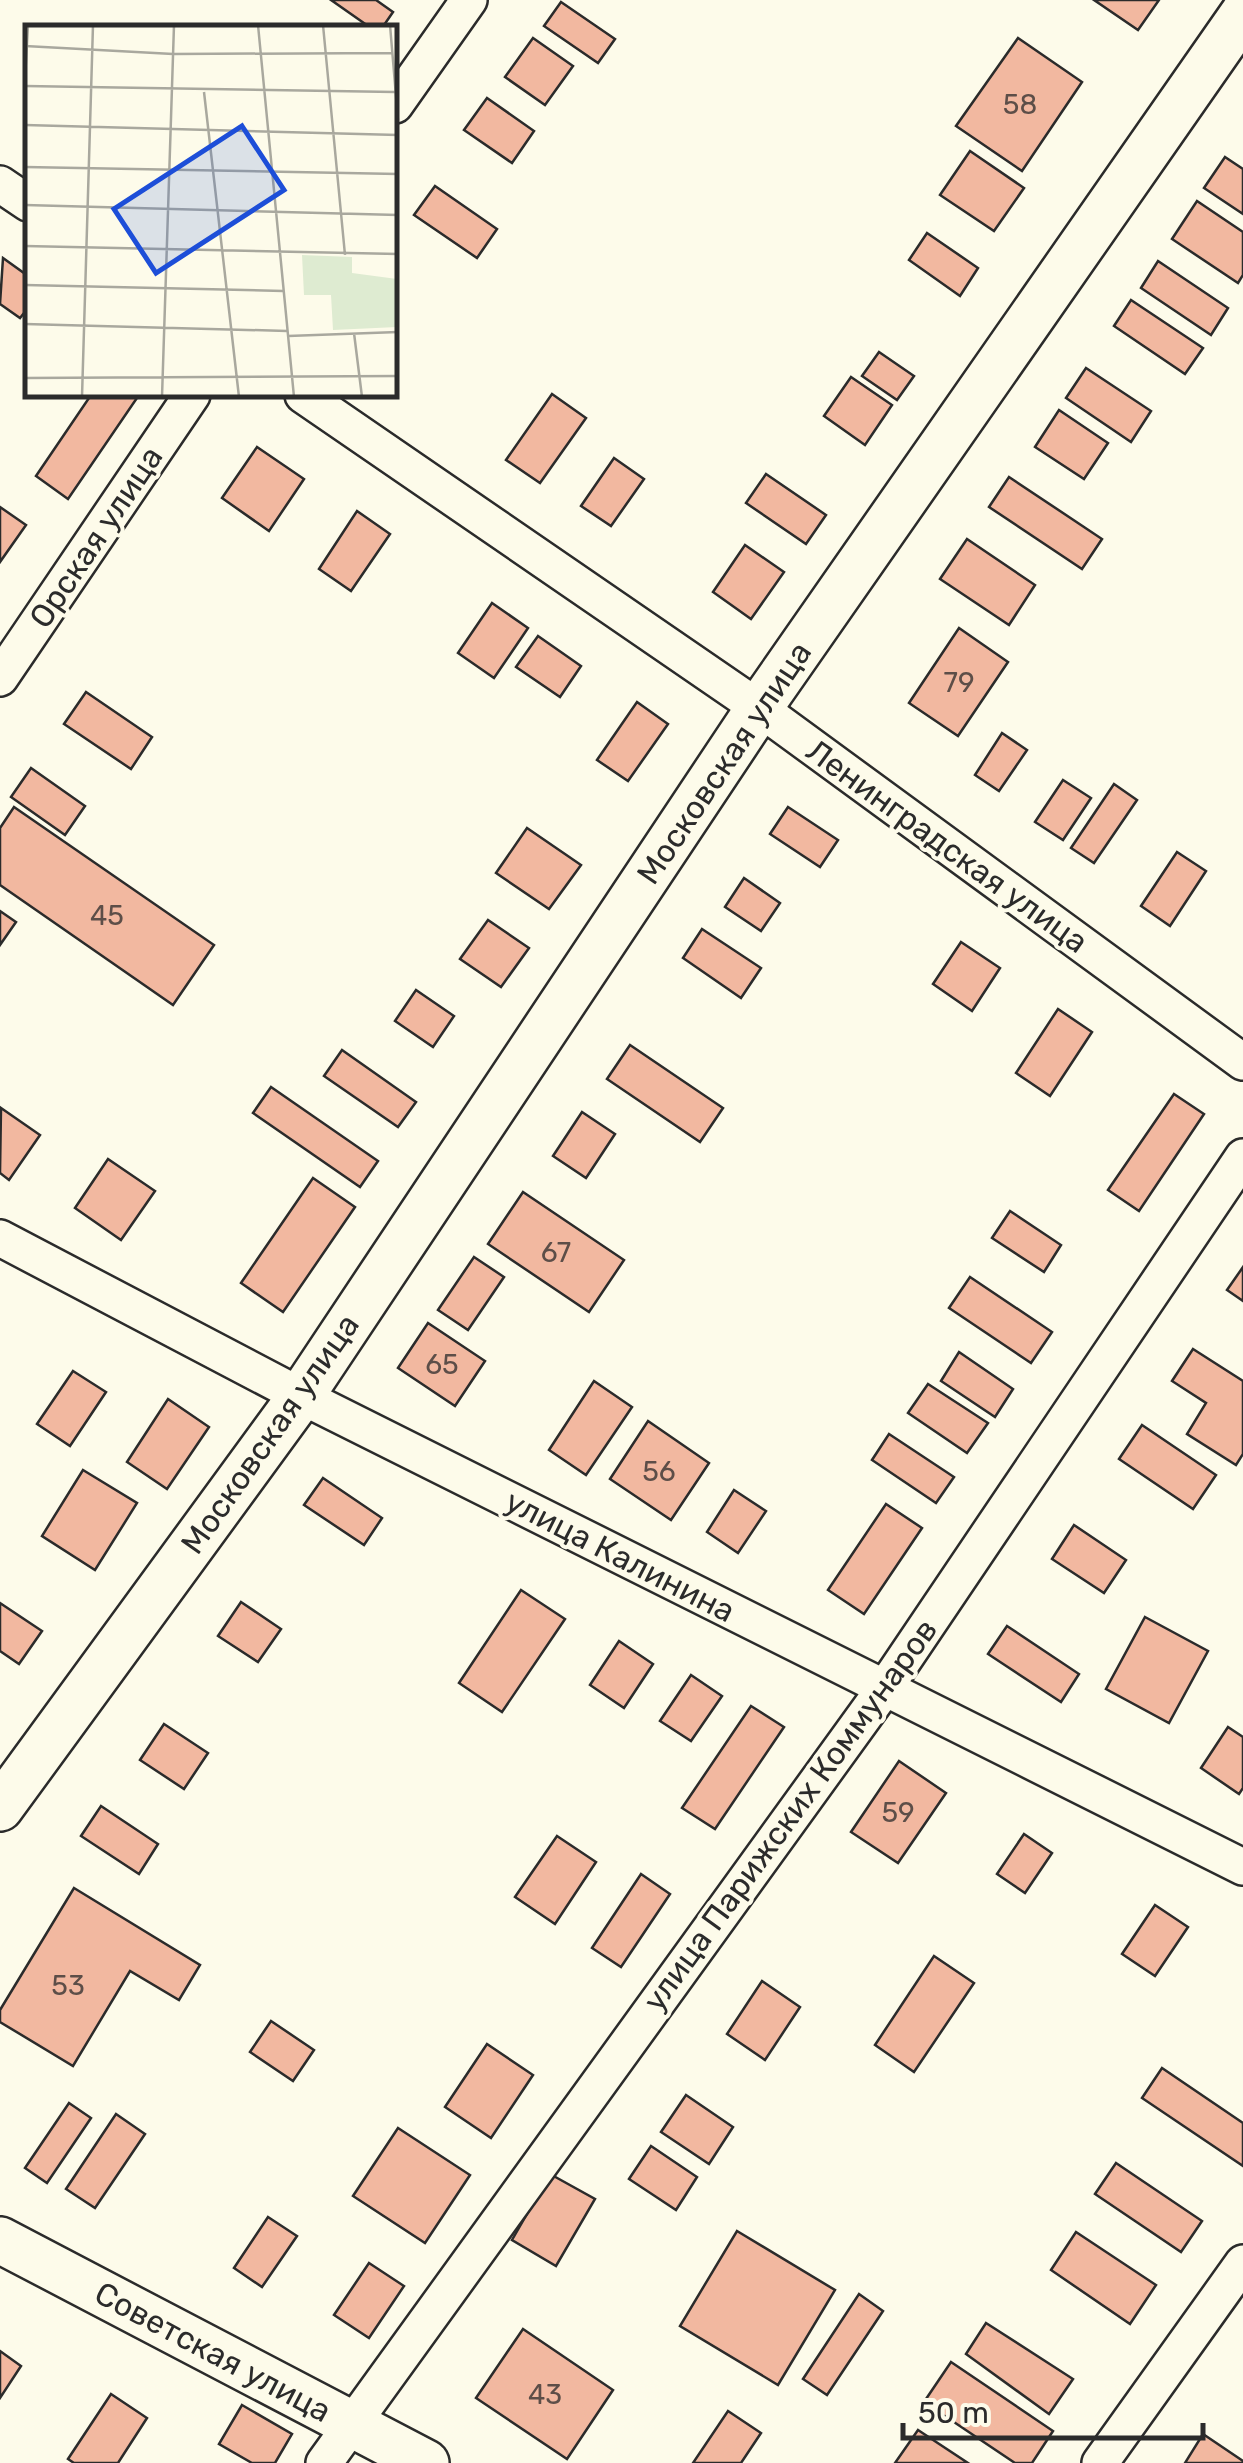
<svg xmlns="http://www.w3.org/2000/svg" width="1243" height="2463" font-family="Rubik,sans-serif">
  <rect width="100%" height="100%" fill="#fdfbea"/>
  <!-- building -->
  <g fill="#f2b8a0" stroke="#2b2b2b" stroke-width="2.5">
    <path d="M331 0H376L393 12 382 28H371Z"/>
    <path d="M1094 0H1159L1138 30Z"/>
    <path d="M561 2 615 39 598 63 544 26Z"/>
    <path d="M533 38 573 66 545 105 505 77Z"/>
    <path d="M1018 38 1082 82 1022 171 956 126Z"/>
    <path d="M487 98 534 131 512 163 464 130Z"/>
    <path d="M970 151 1024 188 994 231 940 195Z"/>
    <path d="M1225 157 1243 169V214L1204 188Z"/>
    <path d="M435 186 497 229 477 258 414 215Z"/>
    <path d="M1197 201 1243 232V275L1238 283 1172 239Z"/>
    <path d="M927 233 978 268 960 296 909 260Z"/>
    <path d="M3 258 28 276V308L20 318 0 304Z"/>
    <path d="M1158 261 1228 308 1211 335 1141 288Z"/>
    <path d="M1131 300 1203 348 1185 374 1114 326Z"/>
    <path d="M879 352 914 376 897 400 862 376Z"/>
    <path d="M1086 368 1151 411 1131 442 1066 398Z"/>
    <path d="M851 377 892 405 865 445 824 416Z"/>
    <path d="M552 394 586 418 540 483 506 460Z"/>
    <path d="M91 395H139L68 499 36 476Z"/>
    <path d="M1059 410 1108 443 1084 479 1035 447Z"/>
    <path d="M257 447 304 479 269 531 222 498Z"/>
    <path d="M614 458 644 479 611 526 581 506Z"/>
    <path d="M766 474 826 515 806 544 746 503Z"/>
    <path d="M1009 477 1102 539 1082 569 989 507Z"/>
    <path d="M0 507 26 525 0 562Z"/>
    <path d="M357 511 390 534 351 591 319 569Z"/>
    <path d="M967 539 1035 585 1009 625 940 579Z"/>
    <path d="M745 545 784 572 751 619 713 592Z"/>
    <path d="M492 603 528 628 494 678 458 653Z"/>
    <path d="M959 628 1008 662 958 736 909 703Z"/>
    <path d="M538 636 581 666 560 697 516 667Z"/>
    <path d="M86 692 152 737 131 769 64 724Z"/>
    <path d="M637 702 668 724 628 781 597 760Z"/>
    <path d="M1002 733 1027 750 999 791 975 775Z"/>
    <path d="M31 768 85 806 65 835 11 797Z"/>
    <path d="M1063 780 1091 798 1063 840 1035 822Z"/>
    <path d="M1114 784 1137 800 1094 863 1071 848Z"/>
    <path d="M14 807 214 945 173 1005 0 885V828Z"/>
    <path d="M788 807 838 840 820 867 770 834Z"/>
    <path d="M527 828 581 865 549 909 496 873Z"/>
    <path d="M1177 852 1206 871 1170 926 1141 906Z"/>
    <path d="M744 878 780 903 761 931 725 907Z"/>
    <path d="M0 911 16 922 0 945Z"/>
    <path d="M488 920 529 948 501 987 460 959Z"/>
    <path d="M702 929 761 968 741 998 683 958Z"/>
    <path d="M961 942 1000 968 972 1011 933 984Z"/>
    <path d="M416 990 454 1016 433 1047 395 1021Z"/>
    <path d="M1058 1009 1092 1032 1050 1096 1016 1073Z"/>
    <path d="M630 1045 723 1108 700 1142 607 1079Z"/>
    <path d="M342 1050 416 1102 398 1127 324 1076Z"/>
    <path d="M271 1087 378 1161 360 1187 253 1113Z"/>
    <path d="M1174 1094 1204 1114 1139 1211 1108 1190Z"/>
    <path d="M1 1108 40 1135 9 1180 0 1173Z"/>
    <path d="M582 1112 615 1134 586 1178 553 1156Z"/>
    <path d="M108 1159 155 1191 121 1240 75 1208Z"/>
    <path d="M313 1178 355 1207 283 1312 241 1283Z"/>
    <path d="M523 1192 624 1260 589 1312 488 1244Z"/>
    <path d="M1010 1211 1061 1245 1044 1272 992 1238Z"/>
    <path d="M474 1257 504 1277 468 1330 438 1310Z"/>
    <path d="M1243 1267V1301L1227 1290Z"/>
    <path d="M970 1277 1052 1332 1031 1363 949 1308Z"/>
    <path d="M428 1323 485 1361 455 1406 398 1368Z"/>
    <path d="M1193 1349 1243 1381V1454L1236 1465 1187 1434 1206 1403 1172 1381Z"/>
    <path d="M959 1352 1013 1389 995 1417 941 1381Z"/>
    <path d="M73 1371 106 1392 70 1446 37 1424Z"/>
    <path d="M594 1381 632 1407 586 1475 549 1450Z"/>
    <path d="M928 1384 988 1423 967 1453 908 1413Z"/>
    <path d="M168 1399 209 1427 167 1489 127 1462Z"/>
    <path d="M648 1421 709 1463 671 1520 610 1479Z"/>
    <path d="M1142 1425 1216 1475 1193 1509 1119 1459Z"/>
    <path d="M889 1434 954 1477 936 1503 872 1460Z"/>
    <path d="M83 1470 137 1503 95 1570 42 1536Z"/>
    <path d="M323 1478 382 1518 364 1545 304 1505Z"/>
    <path d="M734 1490 766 1511 738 1553 707 1532Z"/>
    <path d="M886 1504 922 1528 864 1614 828 1590Z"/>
    <path d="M1074 1525 1126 1560 1104 1593 1052 1559Z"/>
    <path d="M521 1590 565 1619 502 1712 459 1683Z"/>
    <path d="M241 1602 281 1629 258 1662 218 1636Z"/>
    <path d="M0 1603 42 1631 19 1664 0 1651Z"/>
    <path d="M1145 1617 1208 1651 1169 1723 1106 1689Z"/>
    <path d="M1007 1626 1079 1674 1061 1702 988 1654Z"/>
    <path d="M619 1641 653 1664 624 1708 590 1685Z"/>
    <path d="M691 1675 722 1696 691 1741 660 1721Z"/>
    <path d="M751 1706 784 1727 715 1829 682 1808Z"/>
    <path d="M164 1724 208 1753 184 1789 140 1760Z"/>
    <path d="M1228 1727 1243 1737V1788L1239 1794 1201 1768Z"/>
    <path d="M899 1761 946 1793 898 1863 851 1832Z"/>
    <path d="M101 1806 158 1844 139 1874 81 1836Z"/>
    <path d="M1024 1834 1052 1853 1025 1893 997 1874Z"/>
    <path d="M557 1836 596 1862 555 1924 515 1897Z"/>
    <path d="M641 1874 670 1894 621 1967 592 1948Z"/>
    <path d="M74 1888 200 1965 179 2000 130 1971 73 2066 0 2022V2010Z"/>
    <path d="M1155 1905 1188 1927 1155 1976 1122 1954Z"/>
    <path d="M934 1956 974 1983 914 2072 875 2045Z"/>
    <path d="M762 1981 800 2007 765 2060 727 2034Z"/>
    <path d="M271 2021 314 2050 293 2081 250 2052Z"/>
    <path d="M487 2044 533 2075 491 2138 445 2107Z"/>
    <path d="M1162 2068 1243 2123V2166L1142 2098Z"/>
    <path d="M686 2095 733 2127 709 2164 661 2132Z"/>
    <path d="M69 2103 91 2118 47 2183 25 2168Z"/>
    <path d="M116 2114 145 2134 95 2208 66 2189Z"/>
    <path d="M398 2128 470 2175 425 2243 353 2196Z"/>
    <path d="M651 2146 697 2177 676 2210 629 2179Z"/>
    <path d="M1116 2163 1202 2221 1181 2252 1095 2194Z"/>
    <path d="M550 2174 595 2199 556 2266 512 2240Z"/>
    <path d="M268 2217 297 2236 262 2287 234 2268Z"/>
    <path d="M737 2231 835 2290 778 2385 680 2326Z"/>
    <path d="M1076 2232 1156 2285 1130 2324 1051 2270Z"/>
    <path d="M369 2263 404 2286 369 2338 334 2315Z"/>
    <path d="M859 2294 883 2311 827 2395 803 2379Z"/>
    <path d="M986 2323 1073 2379 1049 2414 966 2354Z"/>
    <path d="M523 2329 613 2390 567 2459 476 2398Z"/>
    <path d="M0 2351 21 2366 0 2398Z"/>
    <path d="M951 2362 1053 2431 1032 2463H1015L924 2402Z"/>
    <path d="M111 2394 147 2418 118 2463H74L68 2459Z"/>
    <path d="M242 2405 292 2434 275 2463H252L219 2444Z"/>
    <path d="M728 2411 761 2433 741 2463H693Z"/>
    <path d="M918 2430 968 2463H895Z"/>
    <path d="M1203 2434 1243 2461V2463H1185Z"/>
  </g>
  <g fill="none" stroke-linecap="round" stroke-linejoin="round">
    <!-- minor casing -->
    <g stroke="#2b2b2b" stroke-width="40">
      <g id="minor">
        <path d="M395 105 469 0"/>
        <path d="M0 184 28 203"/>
        <path d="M303 395 759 708 1243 1062"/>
        <path d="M0 678 192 395"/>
        <path d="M0 1238 301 1396 1243 1867"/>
        <path d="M324 2463 884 1689 1243 1157"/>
        <path d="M1100 2463 1243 2263"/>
      </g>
    </g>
    <!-- tertiary casing -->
    <g stroke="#2b2b2b" stroke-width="50">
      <g id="tertiary">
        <path d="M0 1808 301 1396 759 708 1243 14"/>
        <path d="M0 2240 426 2463"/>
      </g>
    </g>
    <!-- minor -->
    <use href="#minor" stroke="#fdfbea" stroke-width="35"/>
    <!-- tertiary -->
    <use href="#tertiary" stroke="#fdfbea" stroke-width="45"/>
  </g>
  <g text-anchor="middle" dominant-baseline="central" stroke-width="8" stroke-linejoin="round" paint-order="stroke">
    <!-- number labels -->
    <g font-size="28" fill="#5d4e48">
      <text x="1020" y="104">58</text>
      <text x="959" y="682">79</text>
      <text x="107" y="915">45</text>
      <text x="556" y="1252">67</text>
      <text x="442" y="1364">65</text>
      <text x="659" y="1471">56</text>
      <text x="898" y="1812">59</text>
      <text x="68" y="1985">53</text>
      <text x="545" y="2394">43</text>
    </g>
    <!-- street labels -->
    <g font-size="32" fill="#2b2b2b" stroke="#fdfbea">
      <text transform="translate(96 537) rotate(-56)">Орская улица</text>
      <text transform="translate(724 763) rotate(-56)">Московская улица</text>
      <text transform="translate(947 846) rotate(36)">Ленинградская улица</text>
      <text transform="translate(270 1434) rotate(-55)">Московская улица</text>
      <text transform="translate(620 1556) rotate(27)">улица Калинина</text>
      <text transform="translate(790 1815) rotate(-54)">улица Парижских Коммунаров</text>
      <text transform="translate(213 2352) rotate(28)">Советская улица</text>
    </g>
  </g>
  <!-- overview -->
  <g transform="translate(25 25)">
    <rect width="372" height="372" fill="#fdfbea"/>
    <path d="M277 230 327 232V248L372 254V302L308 305 306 270H279Z" fill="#deebd1"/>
    <path fill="none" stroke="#a9a89e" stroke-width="2.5" d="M233 0 269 372M298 0 320 230M365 0 373 95M0 21 148 29 367 28M0 54 3 0M0 61 370 67M179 67 214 372M0 100 373 110M0 142 373 149M0 180 373 190M0 221 373 229M0 260 258 266M0 299 262 306M329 308 337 372M263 311 373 307M0 353 373 351M57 372 68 0M137 372 149 0"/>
    <path fill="#1d4ed8" fill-opacity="0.15" stroke="#1d4ed8" stroke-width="5" d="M217 101 259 165 131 248 89 184Z"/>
    <rect width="372" height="372" fill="none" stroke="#2b2b2b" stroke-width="5"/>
  </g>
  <!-- scale -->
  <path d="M903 2423v15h300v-15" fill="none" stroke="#2b2b2b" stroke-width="5"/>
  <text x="918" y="2423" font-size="30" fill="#2b2b2b" stroke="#fdfbea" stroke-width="8" paint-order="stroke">50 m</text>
</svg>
